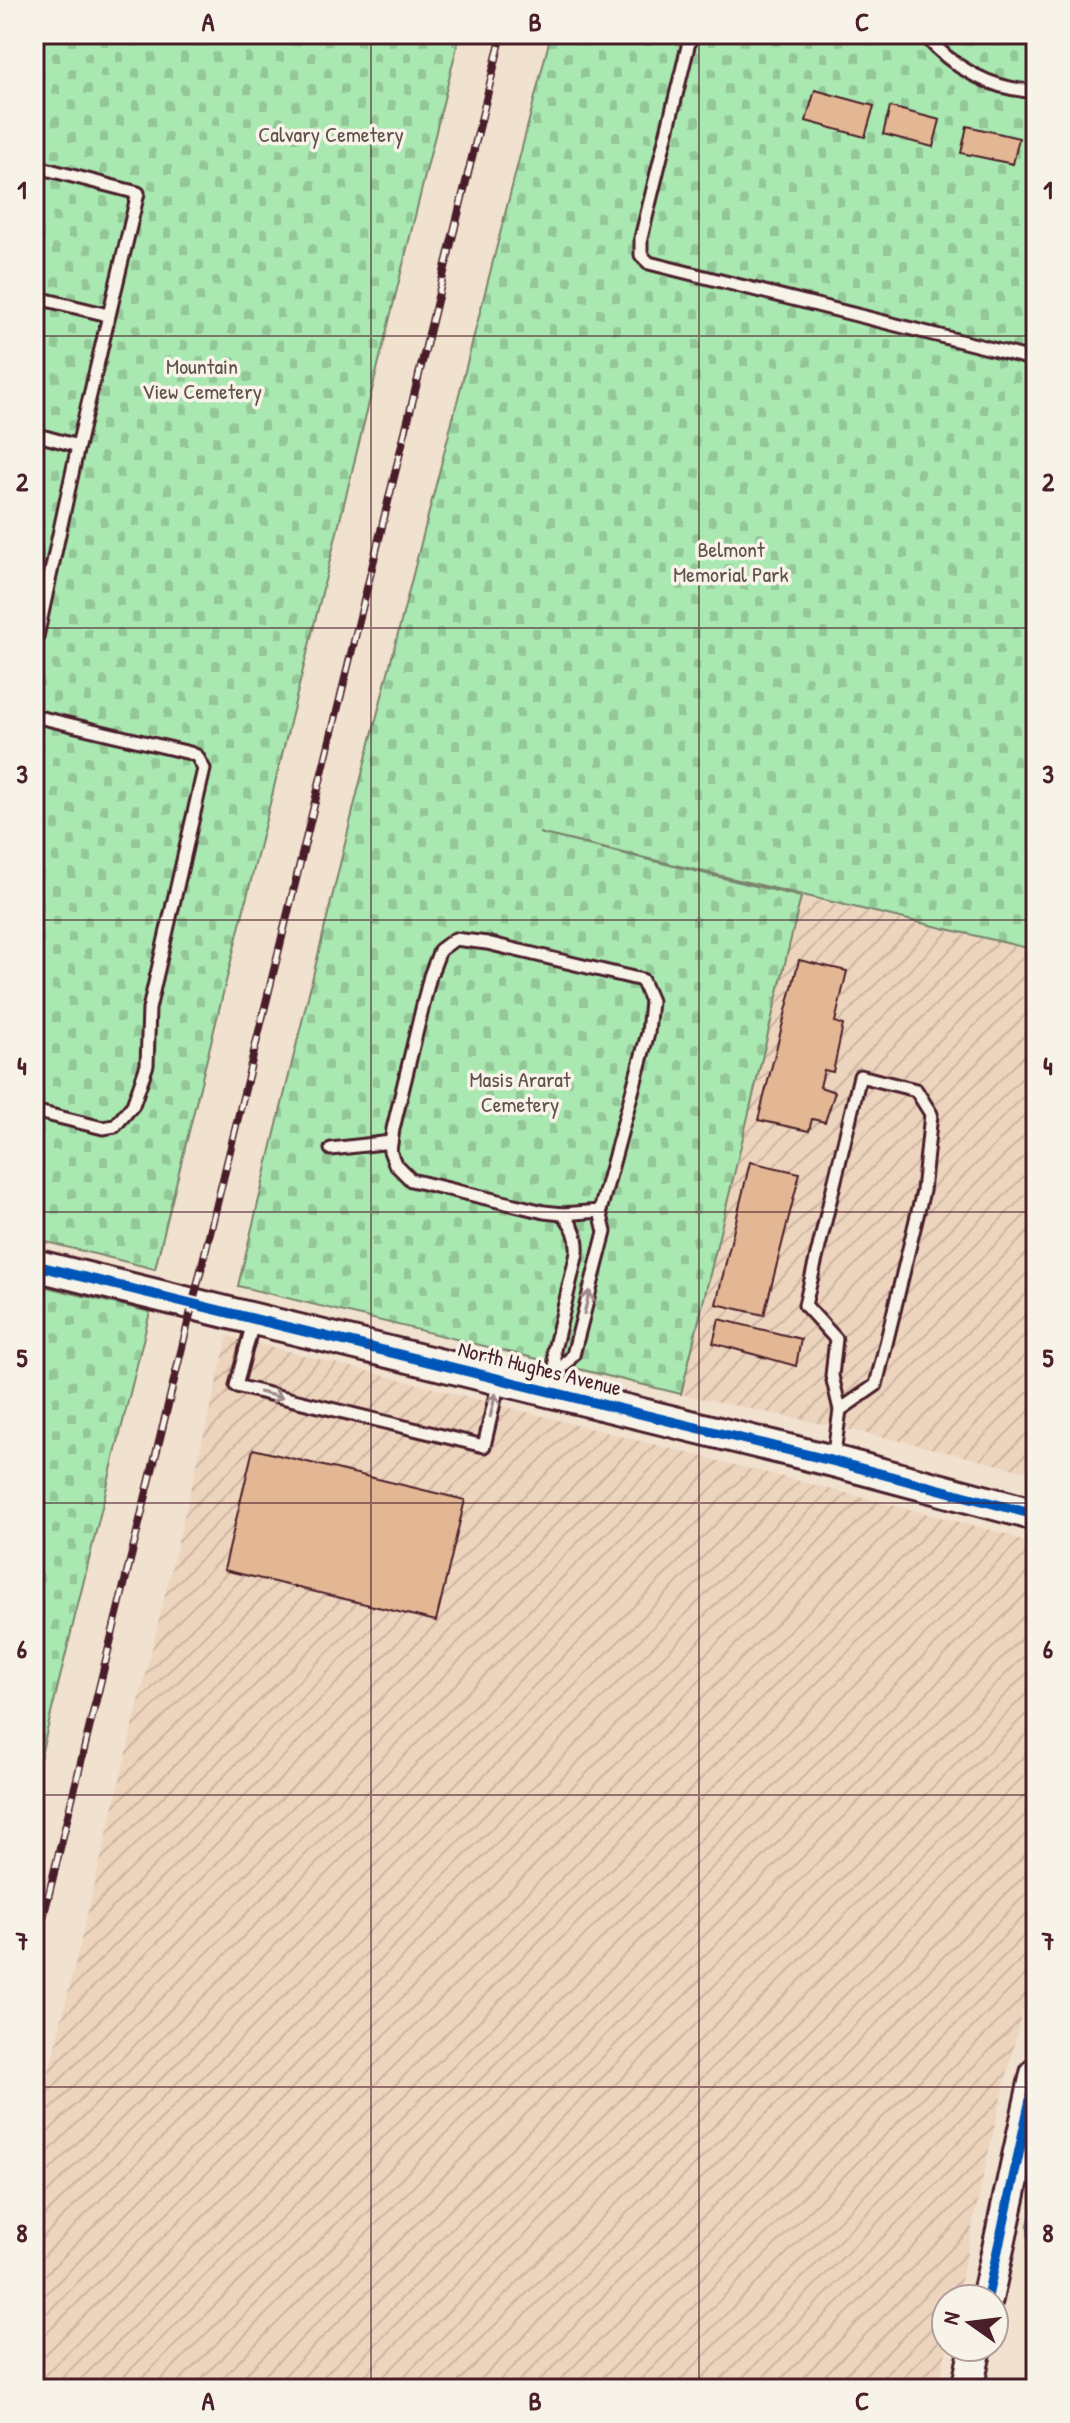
<svg xmlns="http://www.w3.org/2000/svg" width="1070" height="2423" font-family="'Patrick Hand',sans-serif">
  <defs>
    <pattern id="industrial-furrows" width="10" height="10" patternUnits="userSpaceOnUse" patternTransform="scale(2)"><rect width="10" height="10" fill="#edd4bd"/><path d="M-1 1l2-2M0 10L10 0M9 11l2-2" fill="none" stroke="#cdb6a3"/></pattern>
    <pattern id="cemetery-stones" width="16" height="16" patternUnits="userSpaceOnUse" patternTransform="scale(2)"><rect width="16" height="16" fill="#a9e8b0"/><path d="M2 7V4a2 2 0 0 1 4 0v3zM10 15v-3a2 2 0 0 1 4 0v3z" fill="#93c798"/></pattern>
    <pattern id="water-waves" width="16" height="10" patternUnits="userSpaceOnUse" patternTransform="scale(2)"><rect width="16" height="10" fill="#79cacf"/><path d="M0 5q4-4 8 0t8 0" fill="none" stroke="#6aadb2"/></pattern>
  </defs>
  <rect width="100%" height="100%" fill="#f1e1cf"/>
  <filter id="ink" filterUnits="userSpaceOnUse"><feTurbulence type="fractalNoise" baseFrequency=".0125" numOctaves="2"/><feDisplacementMap in="SourceGraphic" scale="16" xChannelSelector="R" yChannelSelector="G"/><feConvolveMatrix kernelMatrix="1 2 1 2 8 2 1 2 1" color-interpolation-filters="sRGB"/></filter>
  <g filter="url(#ink)">
    <!-- industrial -->
    <g fill="url(#industrial-furrows)">
      <path d="M801 897 1036 951V1474L906 1442 681 1394Z"/>
      <path d="M228 1336 1006 1534 1036 1547V1954L988 2154 957 2299H946L947 2347 938 2389H34V2133Z"/>
    </g>
    <!-- cemetery -->
    <g fill="url(#cemetery-stones)" stroke="#7a846e" stroke-width="2">
      <path d="M34 34H460L155 1269 34 1239Z"/>
      <path d="M551 34H1036V950L539 833 801 897 681 1394 238 1286 358 790Z"/>
      <path d="M34 1284 150 1312 34 1783Z"/>
    </g>
    <!-- water -->
    <path fill="url(#water-waves)" stroke="#66868d" stroke-width="2" d="M1036 2192V2389H1031L1028 2225Z"/>
    <!-- building -->
    <g fill="#e4b794" stroke="#4a1f2b" stroke-width="2">
      <path d="M815 90 874 106 865 137 806 121Z"/>
      <path d="M890 107 940 120 933 147 883 134Z"/>
      <path d="M967 126 1019 138 1013 164 961 153Z"/>
      <path d="M799 960 847 971 835 1022 843 1025 833 1072 824 1070 820 1087 835 1092 825 1122 812 1119 809 1131 758 1120Z"/>
      <path d="M750 1162 800 1173 764 1315 716 1304Z"/>
      <path d="M719 1319 801 1339 796 1366 713 1343Z"/>
      <path d="M253 1449 465 1500 436 1621 224 1570Z"/>
    </g>
    <g fill="none" stroke-linecap="round" stroke-linejoin="round">
      <!-- lane casing -->
      <g stroke="#4a1f2b" stroke-width="17">
        <g id="lane">
          <path d="M691 34 641 238V255L649 263 1036 360"/>
          <path d="M924 34C951 67 993 91 1036 91"/>
          <path d="M34 166 138 193 78 446 34 651"/>
          <path d="M34 297 108 315"/>
          <path d="M34 434 78 446"/>
          <path d="M34 716 190 753 197 756 204 769 149 1009 147 1065 133 1105 115 1126 103 1128 34 1111"/>
          <path d="M331 1149 391 1142"/>
          <path d="M254 1319 236 1386 484 1446 499 1381"/>
          <path d="M558 1373 573 1355 605 1232 600 1211 648 1033 651 1001 642 980 487 943 455 939 440 950 430 976 393 1129 390 1151 395 1164 411 1180 544 1212 563 1214 600 1211"/>
          <path d="M557 1378 554 1350 577 1253C578 1237 574 1227 563 1214"/>
          <path d="M833 1460 840 1410 832 1376 836 1339 805 1305 860 1076 916 1090 931 1114 923 1191 876 1385 840 1410"/>
        </g>
      </g>
      <!-- secondary casing -->
      <g stroke="#4a1f2b" stroke-width="36">
        <g id="secondary">
          <path d="M34 1265 833 1461 1036 1515"/>
          <path d="M987 2299 1036 2074"/>
          <path d="M967 2389 976 2347"/>
        </g>
      </g>
      <!-- lane -->
      <use href="#lane" stroke="#f7f3e8" stroke-width="11"/>
      <!-- secondary -->
      <use href="#secondary" stroke="#f7f3e8" stroke-width="30"/>
      <!-- rail casing -->
      <g stroke="#4a1f2b" stroke-width="8">
        <path id="rail" d="M34 1955 502 34"/>
      </g>
      <!-- rail -->
      <use href="#rail" stroke="#f7f3e8" stroke-width="5" stroke-dasharray="15" stroke-linecap="butt"/>
      <!-- cycleway casing -->
      <g stroke="#f7f3e8" stroke-width="15">
        <g id="cycleway">
          <path d="M34 1265 833 1461 1036 1515"/>
          <path d="M987 2299 1036 2074"/>
        </g>
      </g>
      <!-- cycleway -->
      <use href="#cycleway" stroke="#0057b8" stroke-width="10"/>
    </g>
    <!-- one-way arrows -->
    <defs><path id="oneway-shaft" d="M-6 0H5M1.5-3L5.5 0L1.5 3" fill="none" stroke-width="1.6" stroke-linecap="round" stroke-linejoin="round" transform="scale(2)"/></defs>
    <g stroke="#a0898a">
      <use href="#oneway-shaft" transform="translate(587 1302) rotate(-76)"/>
      <use href="#oneway-shaft" transform="translate(271 1395) rotate(14)"/>
      <use href="#oneway-shaft" transform="translate(493 1405) rotate(-77)"/>
    </g>
  </g>
  <!-- grid -->
  <path fill="none" stroke="#4a1f2b" stroke-width="2" stroke-opacity="0.55" d="M371 34V2389M699 34V2389M34 336H1036M34 628H1036M34 920H1036M34 1212H1036M34 1503H1036M34 1795H1036M34 2087H1036"/>
  <g text-anchor="middle" dominant-baseline="central" stroke-width="7" stroke-linejoin="round" paint-order="stroke">
    <!-- park labels -->
    <g font-size="22" fill="#62514c" stroke="#f7f3e8">
      <text x="331" y="134">Calvary Cemetery</text>
      <text x="202" y="366">Mountain<tspan x="202" dy="25">View Cemetery</tspan></text>
      <text x="731" y="549">Belmont<tspan x="731" dy="25">Memorial Park</tspan></text>
      <text x="520" y="1079">Masis Ararat<tspan x="520" dy="25">Cemetery</tspan></text>
    </g>
    <!-- street labels -->
    <g font-size="22" fill="#4a1f2b" stroke="#f7f3e8">
      <text transform="translate(540 1368) rotate(14)">North Hughes Avenue</text>
    </g>
  </g>
  <!-- margin -->
  <rect width="1070" height="2423" fill="none" stroke="#f7f3e8" stroke-width="88"/>
  <!-- north arrow -->
  <g transform="translate(970 2323) rotate(284)"><circle r="38" fill="#f7f3e8" stroke="#b29e9c" stroke-width="2"/>
  <path d="M0-6L14 30L0 20L-14 30Z" fill="#4a1f2b"/>
  <text y="-12" font-size="22" font-weight="bold" text-anchor="middle" fill="#4a1f2b">N</text>
  </g>
  <rect x="44" y="44" width="982" height="2335" fill="none" stroke="#4a1f2b" stroke-width="3"/>
  <g font-size="26" text-anchor="middle" font-weight="bold" fill="#4a1f2b">
    <text x="208" y="31">A</text>
    <text x="535" y="31">B</text>
    <text x="862" y="31">C</text>
    <text x="22" y="199">1</text>
    <text x="1048" y="199">1</text>
    <text x="22" y="491">2</text>
    <text x="1048" y="491">2</text>
    <text x="22" y="783">3</text>
    <text x="1048" y="783">3</text>
    <text x="22" y="1075">4</text>
    <text x="1048" y="1075">4</text>
    <text x="22" y="1367">5</text>
    <text x="1048" y="1367">5</text>
    <text x="22" y="1658">6</text>
    <text x="1048" y="1658">6</text>
    <text x="22" y="1950">7</text>
    <text x="1048" y="1950">7</text>
    <text x="22" y="2242">8</text>
    <text x="1048" y="2242">8</text>
    <text x="208" y="2410">A</text>
    <text x="535" y="2410">B</text>
    <text x="862" y="2410">C</text>
  </g>
</svg>
